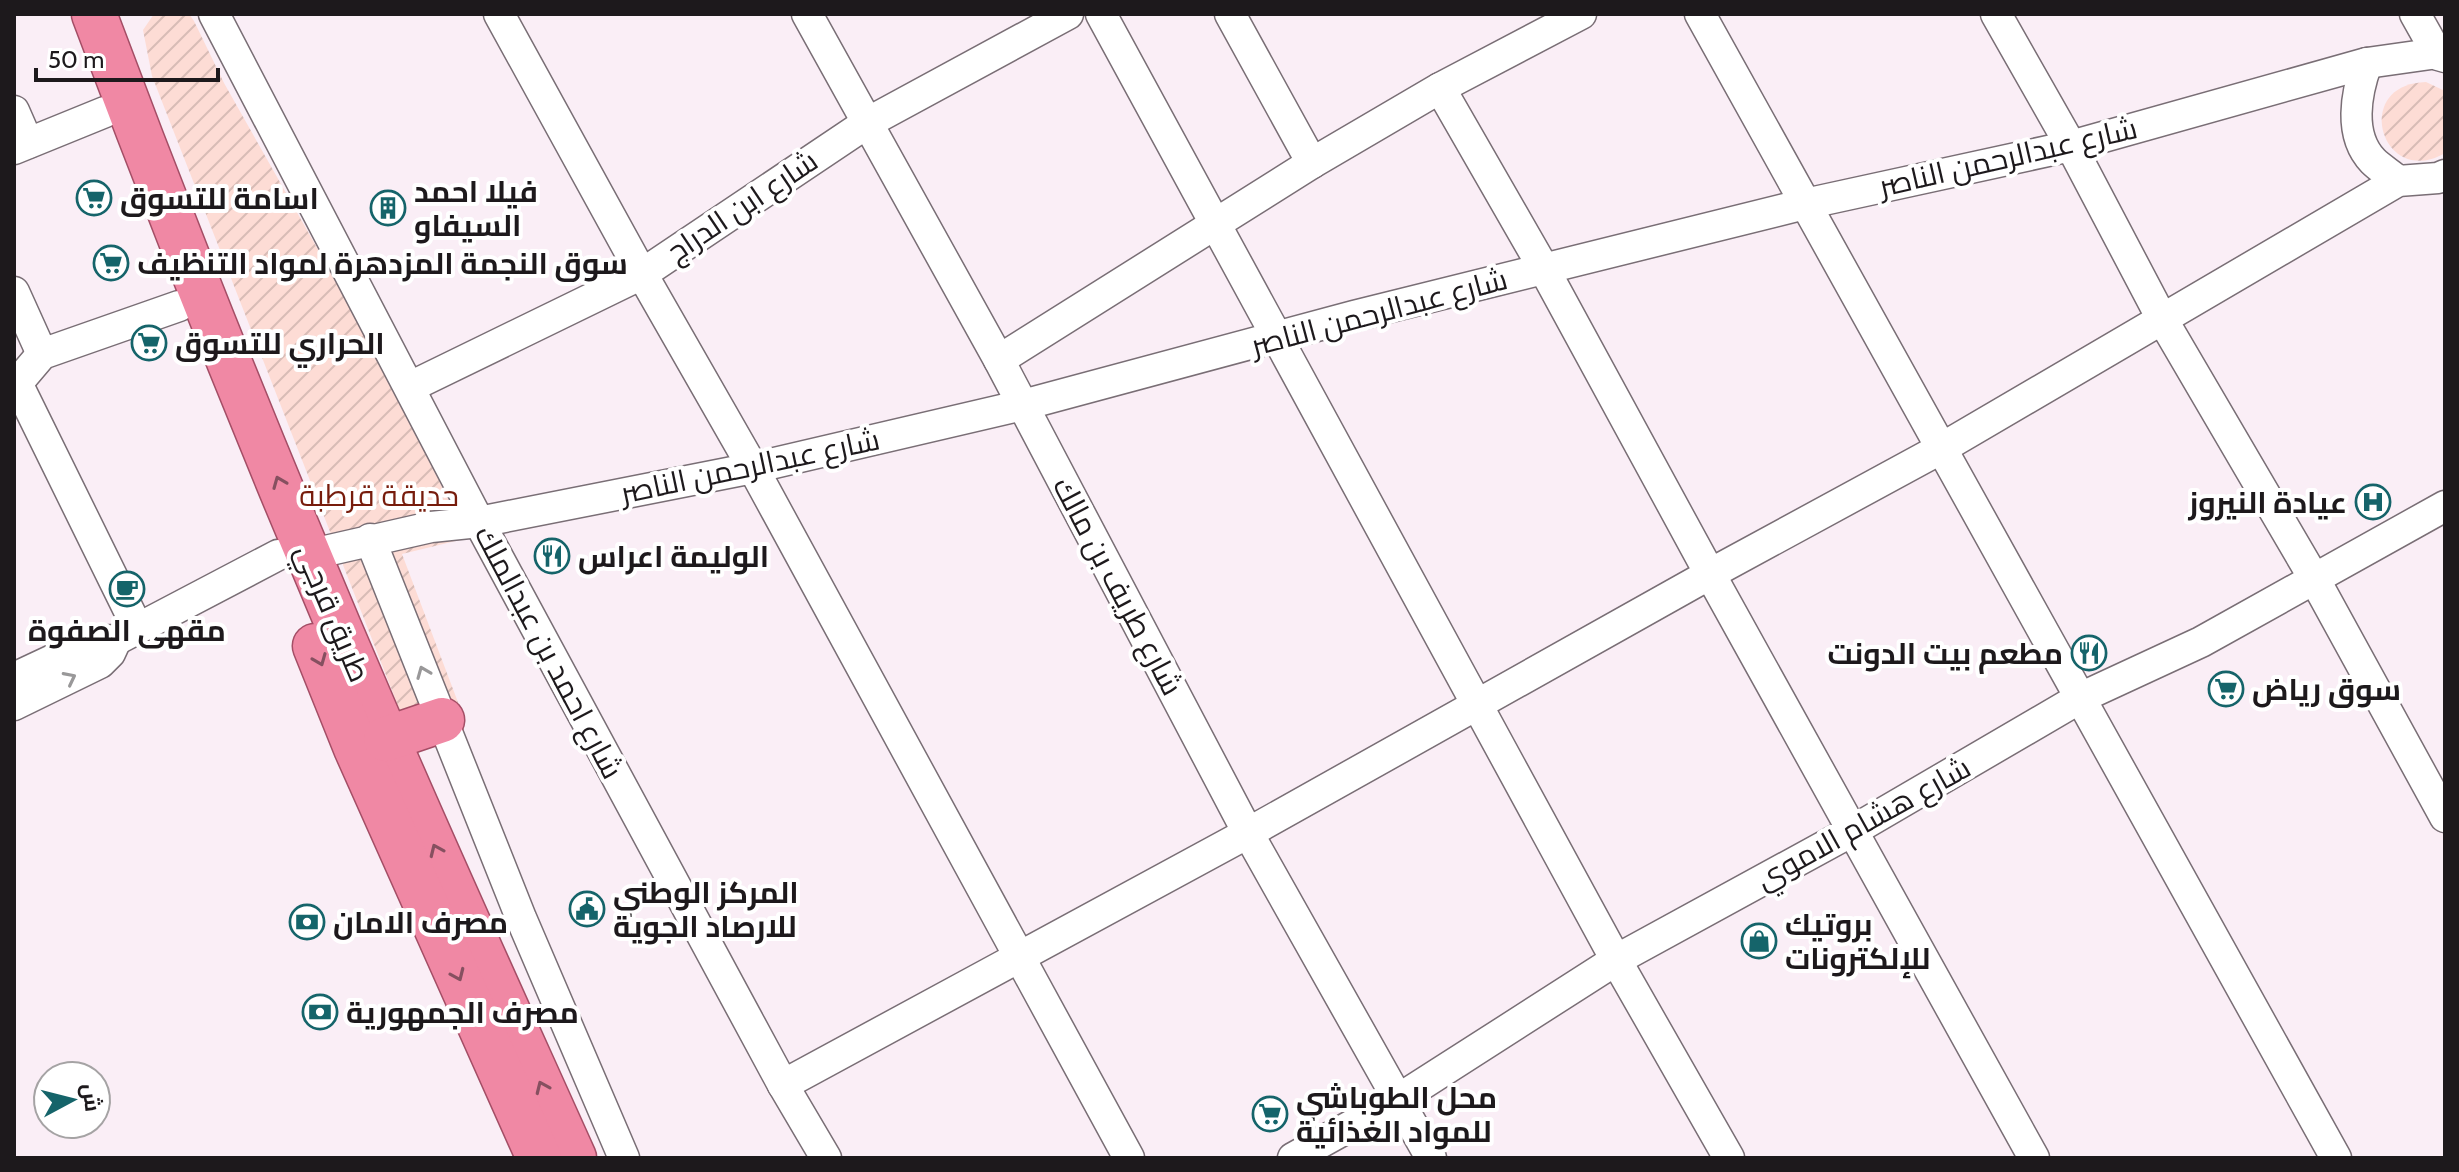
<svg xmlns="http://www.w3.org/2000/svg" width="2459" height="1172" font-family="Cabin,Cairo,sans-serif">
  <defs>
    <pattern id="garden-furrows" width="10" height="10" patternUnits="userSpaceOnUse" patternTransform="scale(2)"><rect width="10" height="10" fill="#fddcd5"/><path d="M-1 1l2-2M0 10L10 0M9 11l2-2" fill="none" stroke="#d8bcb6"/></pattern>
  </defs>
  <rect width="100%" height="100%" fill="#faeef6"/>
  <!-- garden -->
  <g fill="url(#garden-furrows)">
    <path d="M154 14H189L194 21 224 83 360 324 468 538 402 554 459 705 410 724 402 716 152 76 143 30Z"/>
    <path d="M2426 82 2445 91V153C2382 190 2350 84 2426 82Z"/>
  </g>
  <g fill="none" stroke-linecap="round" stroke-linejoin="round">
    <!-- minor casing -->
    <g stroke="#796e75" stroke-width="33">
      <g id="minor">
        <path d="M214 14 479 522 783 1085 826 1158"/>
        <path d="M499 14 642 274 753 468 1129 1158"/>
        <path d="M807 14 999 360 1248 833 1431 1158"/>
        <path d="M1101 14 1616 960 1729 1158"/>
        <path d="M1230 14 1312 163"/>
        <path d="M1700 14 2336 1158"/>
        <path d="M1996 14 2071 146 2161 317 2315 580 2445 817"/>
        <path d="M2415 14 2438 55 2445 57"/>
        <path d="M2367 63C2356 93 2348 135 2373 161 2380 168 2390 174 2398 181"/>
        <path d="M1440 88 1544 269 1710 574 2034 1158"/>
        <path d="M14 111 28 143"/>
        <path d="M14 149 105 112"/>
        <path d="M14 292 42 354"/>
        <path d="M999 360 1312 163 1440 88 1581 14"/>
        <path d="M18 385 138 629"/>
        <path d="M14 387 42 354 179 306"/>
        <path d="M410 387 642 274 867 123 1068 14"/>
        <path d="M370 539 521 918 624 1158"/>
        <path d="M308 555 431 527 479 522 753 468 1023 405 1354 316 1805 204 2071 146 2367 63 2445 52"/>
        <path d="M14 678 93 641 116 640 278 555"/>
        <path d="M14 705 100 663 110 653 116 640"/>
        <path d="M783 1085 1248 833 1710 574 1942 448 2398 181 2438 178 2445 175"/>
        <path d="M1293 1158 1399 1099 1616 960 1854 830 2080 698 2201 642 2445 506"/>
      </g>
    </g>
    <!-- trunk casing -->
    <g stroke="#a44e66" stroke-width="47">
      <g id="trunk">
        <path d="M94 14C185 257 283 499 386 737 447 878 511 1018 574 1158"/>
        <path d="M315 646 356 748 539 1158"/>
        <path d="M386 739 442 720"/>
      </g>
    </g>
    <!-- minor -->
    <use href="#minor" stroke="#fff" stroke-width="30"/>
    <!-- trunk -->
    <use href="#trunk" stroke="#f088a4" stroke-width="44"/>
  </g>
  <!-- one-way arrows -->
  <defs><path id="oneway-chevron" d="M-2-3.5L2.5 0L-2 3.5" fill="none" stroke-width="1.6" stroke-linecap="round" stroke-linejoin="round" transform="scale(2)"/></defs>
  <g stroke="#865060">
    <use href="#oneway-chevron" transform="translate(279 482) rotate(-112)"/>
    <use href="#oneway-chevron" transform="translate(320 660) rotate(68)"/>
    <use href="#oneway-chevron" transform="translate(436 850) rotate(-114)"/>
    <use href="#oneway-chevron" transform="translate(458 975) rotate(66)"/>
    <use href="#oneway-chevron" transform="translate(542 1087) rotate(-114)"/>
  </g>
  <g stroke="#999899">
    <use href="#oneway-chevron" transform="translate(423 672) rotate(-112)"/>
    <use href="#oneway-chevron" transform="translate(70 678) rotate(-27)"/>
  </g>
  <!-- icons -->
  <defs>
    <g id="supermarket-ring" transform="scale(1.8)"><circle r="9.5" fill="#fff" stroke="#15646a" stroke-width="1.5"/><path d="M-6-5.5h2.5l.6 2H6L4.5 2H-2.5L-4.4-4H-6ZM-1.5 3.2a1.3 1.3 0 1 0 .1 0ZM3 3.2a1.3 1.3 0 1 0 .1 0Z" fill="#15646a"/></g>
    <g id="building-ring" transform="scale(1.8)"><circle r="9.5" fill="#fff" stroke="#15646a" stroke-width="1.5"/><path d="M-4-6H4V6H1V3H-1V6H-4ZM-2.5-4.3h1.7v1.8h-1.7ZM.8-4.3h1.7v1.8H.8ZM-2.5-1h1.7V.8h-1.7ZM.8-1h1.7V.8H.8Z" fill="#15646a"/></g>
    <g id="hospital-ring" transform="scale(1.8)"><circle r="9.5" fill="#fff" stroke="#15646a" stroke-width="1.5"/><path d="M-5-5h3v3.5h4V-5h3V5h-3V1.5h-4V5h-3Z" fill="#15646a"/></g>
    <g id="restaurant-ring" transform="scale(1.8)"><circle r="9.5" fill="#fff" stroke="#15646a" stroke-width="1.5"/><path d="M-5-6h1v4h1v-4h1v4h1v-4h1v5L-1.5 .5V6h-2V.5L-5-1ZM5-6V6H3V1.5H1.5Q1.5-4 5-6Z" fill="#15646a"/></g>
    <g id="cafe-ring" transform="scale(1.8)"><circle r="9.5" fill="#fff" stroke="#15646a" stroke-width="1.5"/><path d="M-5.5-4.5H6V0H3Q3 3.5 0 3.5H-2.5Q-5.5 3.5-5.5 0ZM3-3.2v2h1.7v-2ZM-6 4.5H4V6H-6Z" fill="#15646a"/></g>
    <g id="civic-ring" transform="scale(1.8)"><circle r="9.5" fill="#fff" stroke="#15646a" stroke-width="1.5"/><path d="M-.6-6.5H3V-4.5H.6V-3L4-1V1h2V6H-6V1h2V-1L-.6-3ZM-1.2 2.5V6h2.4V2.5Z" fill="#15646a"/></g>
    <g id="bank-ring" transform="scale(1.8)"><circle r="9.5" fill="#fff" stroke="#15646a" stroke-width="1.5"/><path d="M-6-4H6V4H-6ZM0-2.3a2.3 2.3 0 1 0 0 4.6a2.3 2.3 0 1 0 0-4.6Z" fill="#15646a"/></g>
    <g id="shop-ring" transform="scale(1.8)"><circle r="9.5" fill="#fff" stroke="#15646a" stroke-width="1.5"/><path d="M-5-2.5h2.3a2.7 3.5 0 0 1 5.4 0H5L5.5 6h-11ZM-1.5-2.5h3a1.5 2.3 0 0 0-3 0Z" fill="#15646a"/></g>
  </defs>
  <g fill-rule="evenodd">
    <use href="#supermarket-ring" x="94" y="198"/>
    <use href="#building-ring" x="388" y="208"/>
    <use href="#supermarket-ring" x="111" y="263"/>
    <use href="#supermarket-ring" x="149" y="343"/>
    <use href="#hospital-ring" x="2373" y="502"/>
    <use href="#restaurant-ring" x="552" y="556"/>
    <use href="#cafe-ring" x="127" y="589"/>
    <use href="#restaurant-ring" x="2089" y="653"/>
    <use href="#supermarket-ring" x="2226" y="689"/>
    <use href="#civic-ring" x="587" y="909"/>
    <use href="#bank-ring" x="307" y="922"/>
    <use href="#shop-ring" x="1759" y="941"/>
    <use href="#bank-ring" x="320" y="1012"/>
    <use href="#supermarket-ring" x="1270" y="1114"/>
  </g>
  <g text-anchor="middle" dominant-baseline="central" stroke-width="8" stroke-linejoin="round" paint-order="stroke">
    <!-- street labels -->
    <g font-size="30" fill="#1d191c" stroke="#fff">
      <text transform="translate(2008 157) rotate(-13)">شارع عبدالرحمن الناصر</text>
      <text transform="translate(742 206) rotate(-34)">شارع ابن الدراج</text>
      <text transform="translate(1379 312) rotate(-15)">شارع عبدالرحمن الناصر</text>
      <text transform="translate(750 466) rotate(-12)">شارع عبدالرحمن الناصر</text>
      <text transform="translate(1118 586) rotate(62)">شارع طريف بن مالك</text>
      <text transform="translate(333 613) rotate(67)">طريق قرجي</text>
      <text transform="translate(549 652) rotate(62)">شارع احمد بن عبدالملك</text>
      <text transform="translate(1863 823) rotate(-29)">شارع هشام الاموي</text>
    </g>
    <!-- poi labels -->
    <g font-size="30" font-weight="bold" fill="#1d191c" stroke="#fff" text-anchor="start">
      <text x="414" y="191">فيلا احمد<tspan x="414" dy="34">السيفاو</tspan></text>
      <text x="120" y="198">اسامة للتسوق</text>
      <text x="137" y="263">سوق النجمة المزدهرة لمواد التنظيف</text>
      <text x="175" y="343">الحراري للتسوق</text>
      <text x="2347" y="502" text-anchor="end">عيادة النيروز</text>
      <text x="578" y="556">الوليمة اعراس</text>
      <text x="127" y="630" text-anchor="middle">مقهى الصفوة</text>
      <text x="2063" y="653" text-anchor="end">مطعم بيت الدونت</text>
      <text x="2252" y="689">سوق رياض</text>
      <text x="613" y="892">المركز الوطني<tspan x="613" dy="34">للارصاد الجوية</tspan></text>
      <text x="333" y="922">مصرف الامان</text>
      <text x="1785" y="924">بروتيك<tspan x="1785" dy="34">للإلكترونات</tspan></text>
      <text x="346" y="1012">مصرف الجمهورية</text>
      <text x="1296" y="1097">محل الطوباشي<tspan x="1296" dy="34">للمواد الغذائية</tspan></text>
    </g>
    <!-- park labels -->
    <g font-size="30" fill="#771c0c" stroke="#fff">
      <text x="379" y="495">حديقة قرطبة</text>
    </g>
  </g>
  <!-- border -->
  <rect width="2459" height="1172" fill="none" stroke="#1d191c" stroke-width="32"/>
  <!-- north arrow -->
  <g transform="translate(72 1100) rotate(83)"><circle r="38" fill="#ffffff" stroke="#a5a3a4" stroke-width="2"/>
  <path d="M0-6L14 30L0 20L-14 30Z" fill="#15646a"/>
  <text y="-12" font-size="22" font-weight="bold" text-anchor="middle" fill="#1d191c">ش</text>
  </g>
  <!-- scale -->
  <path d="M36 68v12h182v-12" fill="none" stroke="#1d191c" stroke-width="4"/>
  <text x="48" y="68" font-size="24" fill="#1d191c" stroke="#ffffff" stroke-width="6" paint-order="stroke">50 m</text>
</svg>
